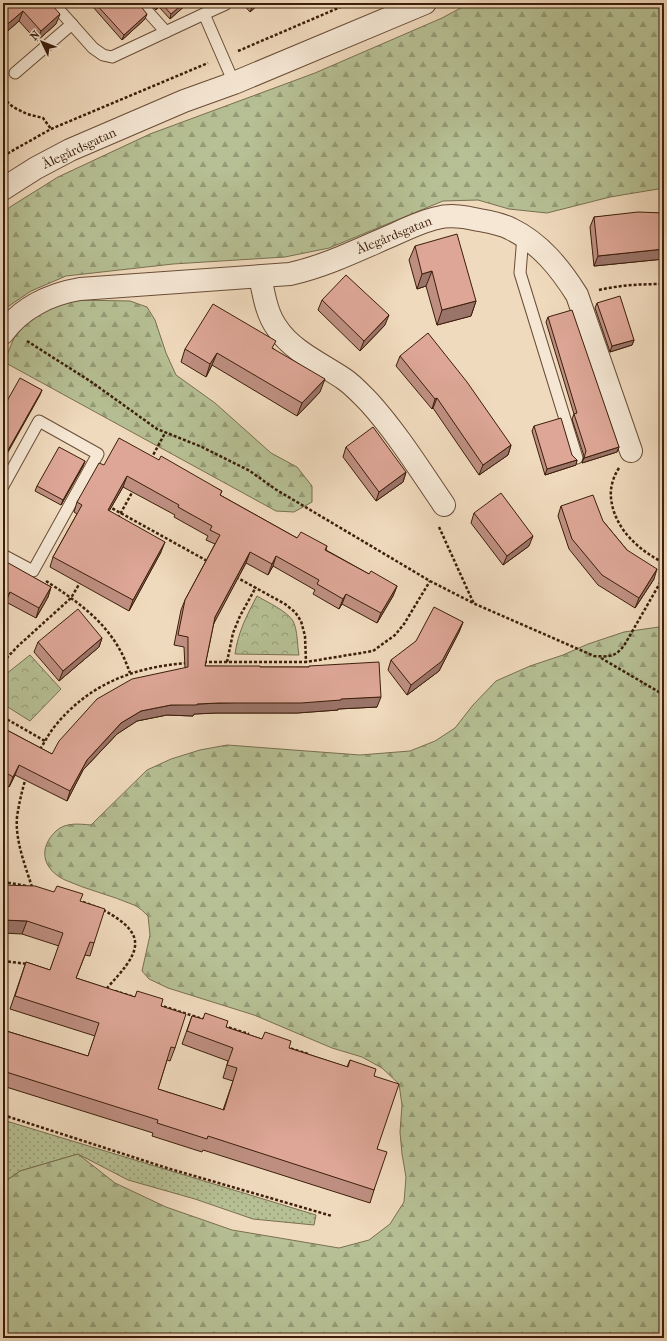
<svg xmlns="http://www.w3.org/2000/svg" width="667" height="1341" font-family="'IM FELL French Canon',serif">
  <defs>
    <pattern id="grass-dots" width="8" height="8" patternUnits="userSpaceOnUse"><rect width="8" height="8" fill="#b6c094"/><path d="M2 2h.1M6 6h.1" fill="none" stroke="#959b77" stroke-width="1.8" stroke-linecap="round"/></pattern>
    <pattern id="forest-firs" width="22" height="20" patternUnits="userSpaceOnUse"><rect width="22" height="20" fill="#b6c094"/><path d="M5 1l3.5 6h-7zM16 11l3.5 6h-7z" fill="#959b77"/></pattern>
    <pattern id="park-crowns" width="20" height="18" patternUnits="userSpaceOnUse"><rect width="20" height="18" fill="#b6c094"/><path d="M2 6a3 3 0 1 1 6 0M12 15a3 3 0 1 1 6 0" fill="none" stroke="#959b77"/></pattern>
  </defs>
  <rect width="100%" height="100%" fill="#f0dabd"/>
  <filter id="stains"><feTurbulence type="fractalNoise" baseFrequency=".005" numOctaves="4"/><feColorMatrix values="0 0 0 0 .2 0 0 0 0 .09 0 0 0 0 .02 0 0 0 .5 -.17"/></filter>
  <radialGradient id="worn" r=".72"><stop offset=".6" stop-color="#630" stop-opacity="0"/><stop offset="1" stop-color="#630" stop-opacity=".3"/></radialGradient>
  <!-- grass -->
  <path fill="url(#grass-dots)" stroke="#796f4f" d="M3 1120 316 1215 314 1225 253 1219 195 1199 128 1180 78 1154 20 1171 3 1183Z"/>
  <!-- forest -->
  <g fill="url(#forest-firs)" stroke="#796f4f">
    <path d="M470 3H664V188L610 197 547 213 509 209 478 200 443 201 329 248 285 257 173 264 66 276 31 291 3 310V213L10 207 58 177 150 134 315 73 442 18Z"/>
    <path d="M75 300 130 301 147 307 155 320 166 353 176 375 215 403 271 453 297 467 312 486V502L294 512 276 511 4 362 14 338 30 319 47 309Z"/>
    <path d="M659 627 664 629V1338H3V1183L20 1171 78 1154 115 1183 166 1207 232 1230 339 1248 369 1240 390 1224 404 1202 406 1177 402 1154 400 1132 402 1105 399 1084 382 1068 362 1057 332 1048 254 1015 168 988 149 979 142 971 150 935 148 916C144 912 139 907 134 905 111 895 87 890 65 880 42 869 38 848 56 831 66 822 79 824 91 825L147 770 171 759 200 750 227 745 360 755 410 751 435 741 455 728 473 705 496 681 530 666 563 655 588 644 624 632Z"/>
  </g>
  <!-- park -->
  <g fill="url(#park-crowns)" stroke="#796f4f">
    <path d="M257 596C267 602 287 611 293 621 298 631 297 645 299 655L235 654C238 632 247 615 257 596Z"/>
    <path d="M30 655 61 689 30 721 3 704V678L6 674Z"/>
  </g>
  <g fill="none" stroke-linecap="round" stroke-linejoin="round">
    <!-- lane casing -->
    <g stroke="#694d37" stroke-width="13">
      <g id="lane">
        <path d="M53 3 93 48 103 55 112 57 204 14 234 83"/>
        <path d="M140 3 166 32"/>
        <path d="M204 14 226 4 225 3"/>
        <path d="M15 73 72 24"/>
        <path d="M523 236 520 273 577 458"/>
        <path d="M3 486 39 421 98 454 33 571 3 555"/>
      </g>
    </g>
    <!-- street casing -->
    <g stroke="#694d37" stroke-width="24">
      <g id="street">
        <path d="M3 189 36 168 70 150 184 101 234 83 425 3"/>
        <path d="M260 277C264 294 266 313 277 328 292 351 322 364 344 379 353 385 361 394 369 402 397 433 420 470 444 505"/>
        <path d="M3 333C21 308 50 294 80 289L290 274C326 266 360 249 395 234 408 228 423 221 437 218 451 214 466 217 479 220 490 222 502 224 511 229 540 243 560 268 577 295L631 451"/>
      </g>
    </g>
    <!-- path -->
    <g stroke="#3c1e0a" stroke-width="2.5" stroke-dasharray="3 2" stroke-linecap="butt">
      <path d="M238 51 350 3"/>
      <path d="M3 98 13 107 27 114 43 118 51 129"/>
      <path d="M3 156 51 129 208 63"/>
      <path d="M599 290C620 285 642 284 664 284"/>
      <path d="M27 341 90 381 157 429 202 447 250 471 275 489 430 581 475 604 594 656C610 657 616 657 625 644L664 576"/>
      <path d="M151 459 165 433"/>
      <path d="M619 468C613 477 610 488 611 498 614 528 638 550 664 563"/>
      <path d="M108 506 209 562"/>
      <path d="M118 518 134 489"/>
      <path d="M439 527 474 604"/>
      <path d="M236 577 285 604 295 612 301 621 305 636 306 662"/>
      <path d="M46 581C75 600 103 619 120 650 124 657 127 665 130 673"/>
      <path d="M601 658 664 695"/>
      <path d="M3 662 18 646 71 598 81 581"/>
      <path d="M204 662H306L373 651 395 635 404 624 430 581"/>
      <path d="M227 662 233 633 240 616 256 587"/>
      <path d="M3 717 45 741"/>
      <path d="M40 749C45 742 49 733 55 726 89 684 134 667 187 663"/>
      <path d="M26 777C22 791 19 803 17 817 15 840 25 865 32 887"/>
      <path d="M3 882 28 886"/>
      <path d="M83 902 99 908"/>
      <path d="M103 910C153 936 137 955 107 988"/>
      <path d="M3 961 28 964"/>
      <path d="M115 991 137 998"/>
      <path d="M159 1005 206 1020"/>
      <path d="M224 1026 249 1034"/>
      <path d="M286 1047 308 1054"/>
      <path d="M3 1115 167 1168 332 1216"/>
    </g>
    <!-- lane -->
    <use href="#lane" stroke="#f5e7d4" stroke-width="11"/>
    <!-- street -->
    <use href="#street" stroke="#f5e7d4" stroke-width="22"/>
  </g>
  <!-- wall -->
  <g fill="#be8f81" stroke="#3c1e0a">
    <path d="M3 3 56 24 37 41 19 21 3 35Z"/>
    <path d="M94 3H138L145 19 122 40 93 7Z"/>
    <path d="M149 3H188L170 19 159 7 156 10Z"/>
    <path d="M242 3H260L250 12Z"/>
    <path d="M664 213V259L594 266 590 227 594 217Z"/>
    <path d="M415 246 476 301 471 316 437 325 426 286 417 289 409 260Z"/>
    <path d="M322 300 385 325 360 351 318 310Z"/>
    <path d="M597 303 634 340 632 345 610 352 595 308Z"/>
    <path d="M548 317 619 447 617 452 582 463 584 456 572 419 574 414 546 322Z"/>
    <path d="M273 348 320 392 297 416 212 365 206 377 181 362 185 349Z"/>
    <path d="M400 356 511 445 508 455 479 475 433 408 432 409 396 366Z"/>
    <path d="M534 426 572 455 577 460 576 465 545 475 532 431Z"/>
    <path d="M346 447 406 472 403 482 376 501 343 457Z"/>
    <path d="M159 460 222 491 220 495 297 538 327 546 326 550 369 574 397 586 393 596 377 623 342 604 339 609 313 594 315 590 273 566 268 575 246 563 214 622 205 666 260 667H309V666L377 707 338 709V710L297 713H216L194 714 193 716 167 715 137 721 117 734 83 770 67 801 15 775 9 787 3 784V728L52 754 185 668 184 647 174 645 181 610 185 600 215 544 206 540 208 536 174 517 175 515 123 487 109 511 161 552 129 611 50 567 53 557 77 514 74 512 77 502 104 465Z"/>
    <path d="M85 461 83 466 61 505 35 491 37 486Z"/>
    <path d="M561 506 603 521 627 550 654 579 635 608 598 585 569 549 558 516Z"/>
    <path d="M474 513 529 546 503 565 471 523Z"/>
    <path d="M3 561 51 587 48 597 36 618 6 602Z"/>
    <path d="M463 622 459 632 439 671 407 695 388 670 391 660Z"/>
    <path d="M102 638 99 647 59 681 34 652 38 642Z"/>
    <path d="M3 885 80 901 94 943 90 956 85 955 76 978 161 1006 175 1048 170 1061 167 1060 158 1089 223 1110 233 1081 223 1078 228 1061 182 1044 192 1016 347 1067 350 1060 374 1076 377 1149 374 1190 370 1203 203 1150 202 1152 152 1136 153 1133 3 1086V1030L88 1056 95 1036 10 1009 26 962 50 970 59 946 22 934Z"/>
  </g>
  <!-- shaded-wall -->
  <g fill="#9b7469" stroke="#3c1e0a">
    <path d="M160 3 159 7 156 10 158 5Z"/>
    <path d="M184 3H188L170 19 171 14Z"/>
    <path d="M257 3H260L250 12 252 7Z"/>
    <path d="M23 11 19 21 3 35V28Z"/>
    <path d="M60 14 56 24 37 41 41 31Z"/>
    <path d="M147 14 145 19 122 40 124 35Z"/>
    <path d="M664 249V259L594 266 598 256Z"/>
    <path d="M432 271 426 286 417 289 422 274Z"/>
    <path d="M476 301 471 316 437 325 442 310Z"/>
    <path d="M389 315 385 325 360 351 364 341Z"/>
    <path d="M634 340 632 345 610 352 612 346Z"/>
    <path d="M217 353 212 365 206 377 210 364Z"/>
    <path d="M325 379 320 392 297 416 302 403Z"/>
    <path d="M42 390 40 395 3 461V459Z"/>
    <path d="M437 398 433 408 432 409 435 399Z"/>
    <path d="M511 445 508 455 479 475 483 465Z"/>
    <path d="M619 447 617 452 582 463 584 458Z"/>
    <path d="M577 460 576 465 545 475 547 469Z"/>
    <path d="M85 461 83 466 61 505 63 500Z"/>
    <path d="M406 472 403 482 376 501 379 492Z"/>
    <path d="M127 476 123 487 104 520 108 510Z"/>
    <path d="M533 536 529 546 503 565 507 556Z"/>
    <path d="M165 542 161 552 129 611 133 600Z"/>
    <path d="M250 552 246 563 212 627 215 617Z"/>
    <path d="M276 556 273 566 268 575 272 564Z"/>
    <path d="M657 569 654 579 635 608 639 598Z"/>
    <path d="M397 586 393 596 377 623 381 613Z"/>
    <path d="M51 587 48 597 36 618 39 608Z"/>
    <path d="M10 592 6 602 3 607V603Z"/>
    <path d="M346 594 342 604 339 609 343 599Z"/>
    <path d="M463 622 459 632 439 671 407 695 411 685Z"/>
    <path d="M102 638 99 647 59 681 63 671Z"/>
    <path d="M381 697 377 707 338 709V710L297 713H216L194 714 193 716 167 715 137 721 117 734 83 770 67 801 70 791 87 760 121 723 141 711 171 705Z"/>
    <path d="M19 765 15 775 9 787 13 777Z"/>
    <path d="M3 920 27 921 22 934 3 933Z"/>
  </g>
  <!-- building -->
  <g fill="#dda696" stroke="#3c1e0a">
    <path d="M3 3H50L60 14 41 31 23 11 3 28Z"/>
    <path d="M95 3H138L147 14 124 35Z"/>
    <path d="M161 3H184L171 14Z"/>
    <path d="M248 3H257L252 7Z"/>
    <path d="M638 212 664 213V249L598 256 594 217Z"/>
    <path d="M457 234 476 301 442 310 432 271 422 274 415 246Z"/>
    <path d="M346 275 389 315 364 341 322 300Z"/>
    <path d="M620 296 634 340 612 346 597 303Z"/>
    <path d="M213 304 276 341 272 348 325 379 302 403 217 353 210 364 185 349Z"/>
    <path d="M572 310 619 447 584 458 586 451 574 414 577 413 548 317Z"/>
    <path d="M428 333 467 382 511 445 483 465 437 398 435 399 400 356Z"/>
    <path d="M20 378 42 390 3 459V408Z"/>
    <path d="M561 418 572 455 577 460 547 469 534 426Z"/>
    <path d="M373 427 406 472 379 492 346 447Z"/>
    <path d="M119 438 159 460 161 456 222 491 220 495 297 538 301 532 327 546 325 550 369 574 371 571 397 586 381 613 346 594 343 599 317 584 319 580 276 556 272 564 250 552 215 617 205 666H260V667H309V666L379 662 381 697 341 699V700L301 703H219L197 704V705H171L141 711 121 723 87 760 70 791 19 765 13 777 3 771V728L52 754 59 741 97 699 132 679 188 667V637L178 635 185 600 220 535 210 530 212 526 178 507 179 505 127 476 108 510 165 542 133 600 53 557 82 505 77 502 99 463 104 465Z"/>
    <path d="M59 447 85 461 63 500 37 486Z"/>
    <path d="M501 493 533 536 507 556 474 513Z"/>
    <path d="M593 495 603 521 627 550 657 569 639 598 602 575 572 539 561 506Z"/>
    <path d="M3 560 51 587 39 608 10 592 3 603Z"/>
    <path d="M434 607 463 622 442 661 411 685 391 660 416 641Z"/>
    <path d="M78 609 102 638 63 671 38 642Z"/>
    <path d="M3 885 35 886 54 892 57 886 83 894 80 901 105 909 94 943 90 942 76 978 135 997 137 991 163 999 161 1006 186 1014 175 1048 171 1047 158 1089 224 1110 237 1068 227 1065 233 1048 187 1031 192 1016 203 1019 205 1013 228 1021 226 1027 262 1039 265 1032 291 1041 289 1048 348 1067 350 1060 376 1069 374 1076 399 1084 377 1149 387 1152 374 1190 208 1136 207 1139 157 1123 158 1120 3 1071V1030L88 1056 99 1023 15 996 26 962 50 970 63 933 27 921 3 920Z"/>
  </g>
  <g text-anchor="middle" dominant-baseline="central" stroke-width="3" stroke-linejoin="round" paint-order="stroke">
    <!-- street labels -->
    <g font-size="13" fill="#3c1e0a" stroke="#f5e7d4">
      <text transform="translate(79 148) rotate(-25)">Ålegårdsgatan</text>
      <text transform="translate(394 235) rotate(-22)">Ålegårdsgatan</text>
    </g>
  </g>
  <!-- margin -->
  <rect width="667" height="1341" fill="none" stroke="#f0dabd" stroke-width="16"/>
  <rect x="4" y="4" width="659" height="1333" fill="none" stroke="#3c1e0a" stroke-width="2"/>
  <rect x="8" y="8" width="651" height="1325" fill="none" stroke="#3c1e0a"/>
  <!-- north arrow -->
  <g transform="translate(42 42) rotate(313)" stroke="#f5e7d4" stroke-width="3" paint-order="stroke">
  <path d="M0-3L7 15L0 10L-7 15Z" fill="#3c1e0a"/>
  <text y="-6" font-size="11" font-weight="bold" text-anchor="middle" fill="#3c1e0a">N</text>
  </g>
  <rect width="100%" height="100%" filter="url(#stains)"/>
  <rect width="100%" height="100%" fill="url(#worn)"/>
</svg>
